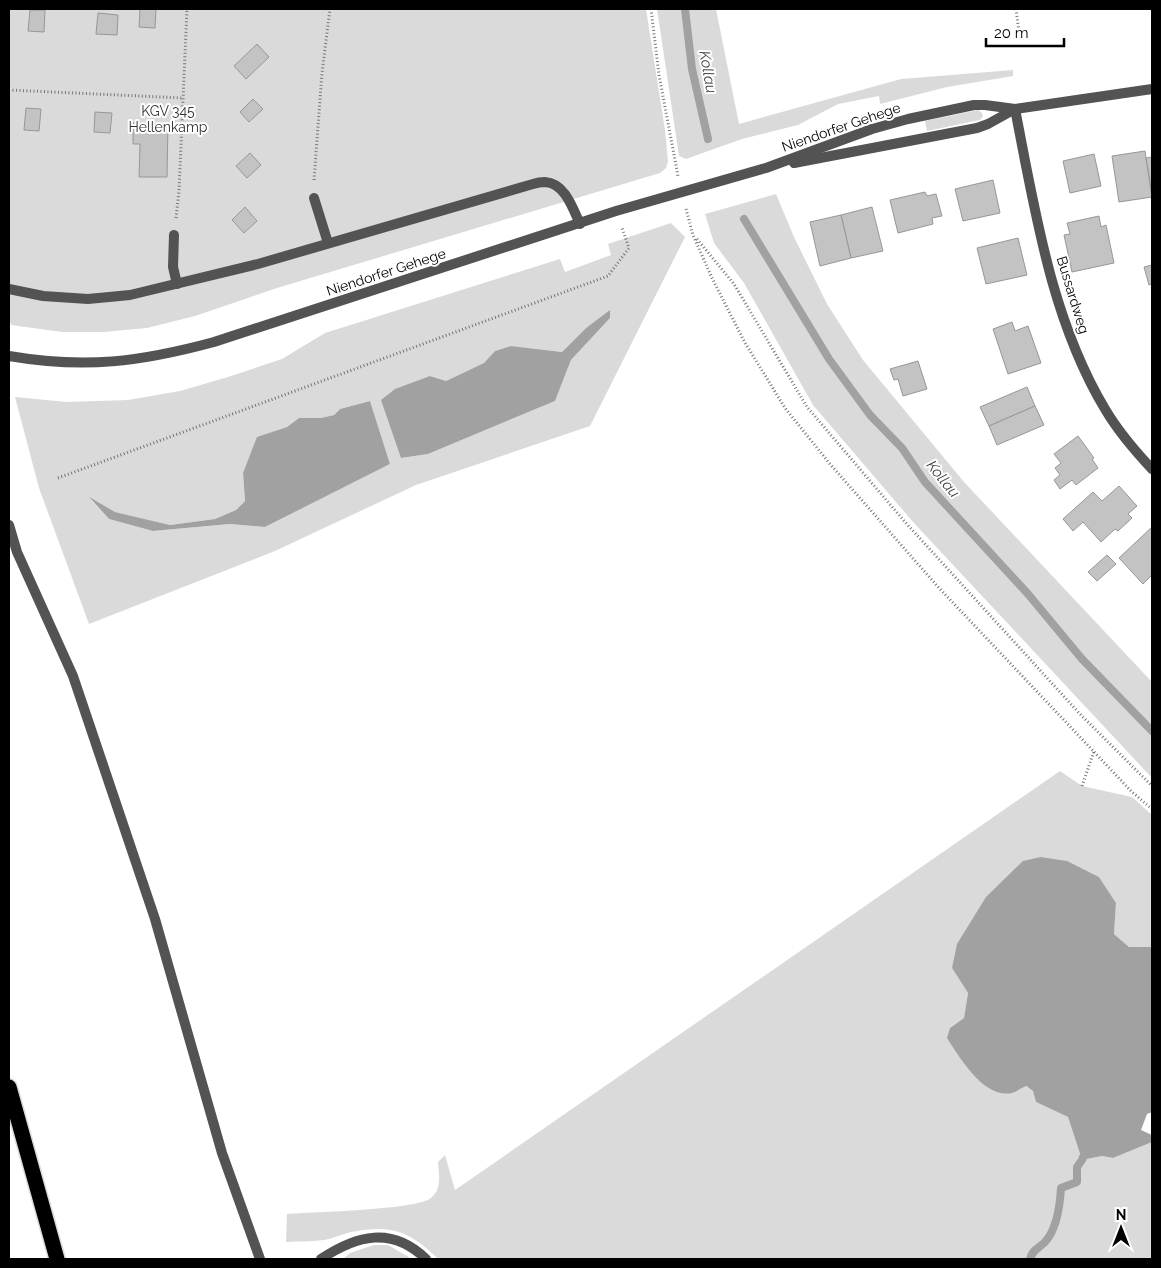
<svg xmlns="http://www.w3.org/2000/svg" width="1161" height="1268" font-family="Raleway,sans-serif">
  <rect width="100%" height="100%" fill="#fff"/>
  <!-- green -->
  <g fill="#dadada" fill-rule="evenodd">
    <path d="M9 9H646L665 130 668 161 666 168 660 173 277 288 195 316 147 328 104 332H62L11 325 9 317Z"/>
    <path d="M657 9H716L739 124 901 79 1013 70V76L947 87 880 104 879 96 838 104 798 125 742 139 686 159 679 156Z"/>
    <path d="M978 110 982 113 983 116 980 120 927 131 925 121Z"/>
    <path d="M776 194 794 237 827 304 863 360 964 482 1152 682V778L913 522 813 405 744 283 714 243 705 214Z"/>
    <path d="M671 223 685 237 590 426 416 485 275 551 89 624 39 488 15 397 67 402 128 400 180 391 228 377 282 359 325 333 560 259 565 272 611 255 608 244ZM610 311V318L571 360 555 401 428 454 401 458 430 376 446 381 484 363 495 351 511 346 562 352 586 328ZM370 401 390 464 265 527 230 524 153 531 109 519 90 499 115 512 170 525 215 519 236 510 245 501 243 473 258 437 287 427 299 418H321L334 415 340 409Z"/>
    <path d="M1060 771 1082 786 1132 797 1152 815V947H1129L1114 934 1116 903 1099 877 1066 861 1041 857 952 968 968 993 964 1018 950 1028 1011 1093 1025 1086 1033 1091 1036 1102 1068 1117 1082 1160 1102 1156 1113 1158 1152 1142V1259H438C410 1231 391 1224 351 1232 343 1234 336 1237 329 1239 315 1242 300 1241 286 1242L287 1214C311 1212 417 1210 431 1198 442 1189 439 1175 438 1162L445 1155 455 1190Z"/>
    <path d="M374 1245H388L412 1259H343L350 1253Z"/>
  </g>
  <!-- water -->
  <g fill="#a1a1a1">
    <path d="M610 310V318L571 360 555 401 428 454 401 458 381 400 395 389 430 376 446 381 484 363 495 351 511 346 562 352 586 328Z"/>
    <path d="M370 401 390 464 265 527 230 524 153 531 109 519 89 497 115 512 170 525 215 519 236 510 245 501 243 473 257 437 287 427 299 418H321L334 415 340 409Z"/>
    <path d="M1041 857 1067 861 1099 877 1116 903 1114 934 1129 947H1152V1112L1147 1114 1141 1130 1152 1135V1142L1113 1158 1102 1156 1082 1160 1068 1117 1036 1102 1033 1091 1026 1086C1021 1088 1016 1092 1012 1093 984 1099 960 1058 947 1038L950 1028 964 1018 968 993 952 968 957 944 986 897 1023 861Z"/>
  </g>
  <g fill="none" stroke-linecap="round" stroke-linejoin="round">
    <!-- stream -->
    <g stroke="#a1a1a1" stroke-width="8">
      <path d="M685 9 692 69 708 139"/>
      <path d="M744 219 829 359 870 415 902 448 925 482 1028 594 1082 659 1152 731"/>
      <path d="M1030 1259C1032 1250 1039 1248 1045 1242 1057 1229 1060 1205 1061 1188L1077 1182V1167L1082 1160 1085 1152"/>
    </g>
  </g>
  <!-- building -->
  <g fill="#c3c3c3" stroke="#979797">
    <path d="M140 9H156L155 28 139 27Z"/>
    <path d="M30 10H45L44 32 28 31Z"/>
    <path d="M98 13 118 15 117 35 96 34Z"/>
    <path d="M257 44 269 57 246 79 234 66Z"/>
    <path d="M253 99 263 109 249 122 240 112Z"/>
    <path d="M26 108 41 109 39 131 24 130Z"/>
    <path d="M95 112 112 113 110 133 94 132Z"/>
    <path d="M133 123 168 124 167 177H139L140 144H133Z"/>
    <path d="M1145 151 1152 197 1119 202 1112 156Z"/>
    <path d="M250 153 261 165 247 178 236 166Z"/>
    <path d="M1094 154 1101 186 1070 193 1063 161Z"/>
    <path d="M1152 157V193L1146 158Z"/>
    <path d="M993 180 1000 213 963 221 955 189Z"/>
    <path d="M925 192 927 196 936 194 942 216 932 218 933 224 898 233 890 200Z"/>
    <path d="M245 207 257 221 244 233 232 220Z"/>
    <path d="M872 207 883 251 851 258 841 215Z"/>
    <path d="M841 215 851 258 820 266 810 222Z"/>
    <path d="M1099 216 1101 227 1106 225 1114 263 1072 272 1064 235 1070 234 1067 223Z"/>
    <path d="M1018 238 1027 275 986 284 977 248Z"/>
    <path d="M1152 265V284L1149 285 1144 267Z"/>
    <path d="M1012 322 1015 331 1028 326 1041 363 1008 374 993 329Z"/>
    <path d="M918 361 927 389 903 396 898 379 894 380 890 369Z"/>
    <path d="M1027 387 1035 406 989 426 980 407Z"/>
    <path d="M1035 406 1044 425 997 445 989 426Z"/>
    <path d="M1078 436 1094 458 1092 459 1098 468 1076 485 1072 480 1060 489 1054 480 1060 475 1055 468 1061 463 1054 454Z"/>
    <path d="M1119 486 1137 506 1128 514 1132 518 1118 531 1115 529 1101 542 1083 522 1073 531 1063 519 1093 492 1102 501Z"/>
    <path d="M1152 527V575L1143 584 1119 558Z"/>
    <path d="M1107 555 1116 564 1097 581 1088 572Z"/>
  </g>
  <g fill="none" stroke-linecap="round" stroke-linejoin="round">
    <!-- motorway casing -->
    <g stroke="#dbdbdb" stroke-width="18">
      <path id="motorway" d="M9 1087 57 1259"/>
    </g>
    <!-- path -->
    <g stroke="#757575" stroke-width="3" stroke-dasharray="1 2.5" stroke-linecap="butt">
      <path d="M651 9 659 75 678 176"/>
      <path d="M1016 9 1020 40"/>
      <path d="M9 90 183 98"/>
      <path d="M314 180 322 73 330 9"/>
      <path d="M686 209 693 235 712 278 744 341 785 408 830 464 939 588 1132 792 1152 809"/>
      <path d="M176 218 179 191 187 9"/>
      <path d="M697 239 734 284 807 407 905 522 1079 713 1152 786"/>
      <path d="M58 478 608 276 629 248 622 228"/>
      <path d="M1082 786 1094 751"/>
    </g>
    <!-- service -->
    <g stroke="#535353" stroke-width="10">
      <path d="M314 198 328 243"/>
      <path d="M174 235 173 267 177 284"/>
      <path d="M9 289 43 296 88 299 130 295 258 264 533 184C536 183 541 182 545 182 565 183 573 209 580 224"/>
      <path d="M9 525 17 552 73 676 155 919 222 1153 260 1259"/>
      <path d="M321 1259C357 1235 392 1226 426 1259"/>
    </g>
    <!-- minor -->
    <path stroke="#535353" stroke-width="10" d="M1015 109C1035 210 1051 319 1105 409 1118 431 1135 451 1152 469"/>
    <!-- tertiary -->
    <g stroke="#535353" stroke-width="10">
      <path d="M794 163 977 128 988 124 1015 109"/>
      <path d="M9 356C85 369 140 362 214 342L616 211 766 168 872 129 908 119 974 105H985L1015 109 1152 89"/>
    </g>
    <!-- motorway -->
    <use href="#motorway" stroke="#000" stroke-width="15"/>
  </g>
  <g text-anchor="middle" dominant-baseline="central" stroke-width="4" stroke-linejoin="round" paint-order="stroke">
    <!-- park labels -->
    <g font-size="14" fill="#313131" stroke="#fff">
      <text x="168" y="111">KGV 345<tspan x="168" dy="16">Hellenkamp</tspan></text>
    </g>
    <!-- street labels -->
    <g font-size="14" fill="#000" stroke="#fff">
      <text transform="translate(841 127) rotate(-19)">Niendorfer Gehege</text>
      <text transform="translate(386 272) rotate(-18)">Niendorfer Gehege</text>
      <text transform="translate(1073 295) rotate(73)">Bussardweg</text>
    </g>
    <!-- water labels -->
    <g font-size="15" font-style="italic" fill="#424242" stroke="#fff">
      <text transform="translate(708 72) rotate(80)">Kollau</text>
      <text transform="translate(943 479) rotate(51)">Kollau</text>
    </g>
  </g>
  <!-- border -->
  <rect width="1161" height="1268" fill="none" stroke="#000000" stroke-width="20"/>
  <!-- north arrow -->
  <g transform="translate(1121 1228)" stroke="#ffffff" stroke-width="4" paint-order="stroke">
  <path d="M0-4L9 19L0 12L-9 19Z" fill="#000000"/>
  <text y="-8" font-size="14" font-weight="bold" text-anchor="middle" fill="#000000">N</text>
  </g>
  <!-- scale -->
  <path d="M986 38v8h78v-8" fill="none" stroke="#000000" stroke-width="2.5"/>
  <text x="994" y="38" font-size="15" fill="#000000" stroke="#ffffff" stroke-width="4" paint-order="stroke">20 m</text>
</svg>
